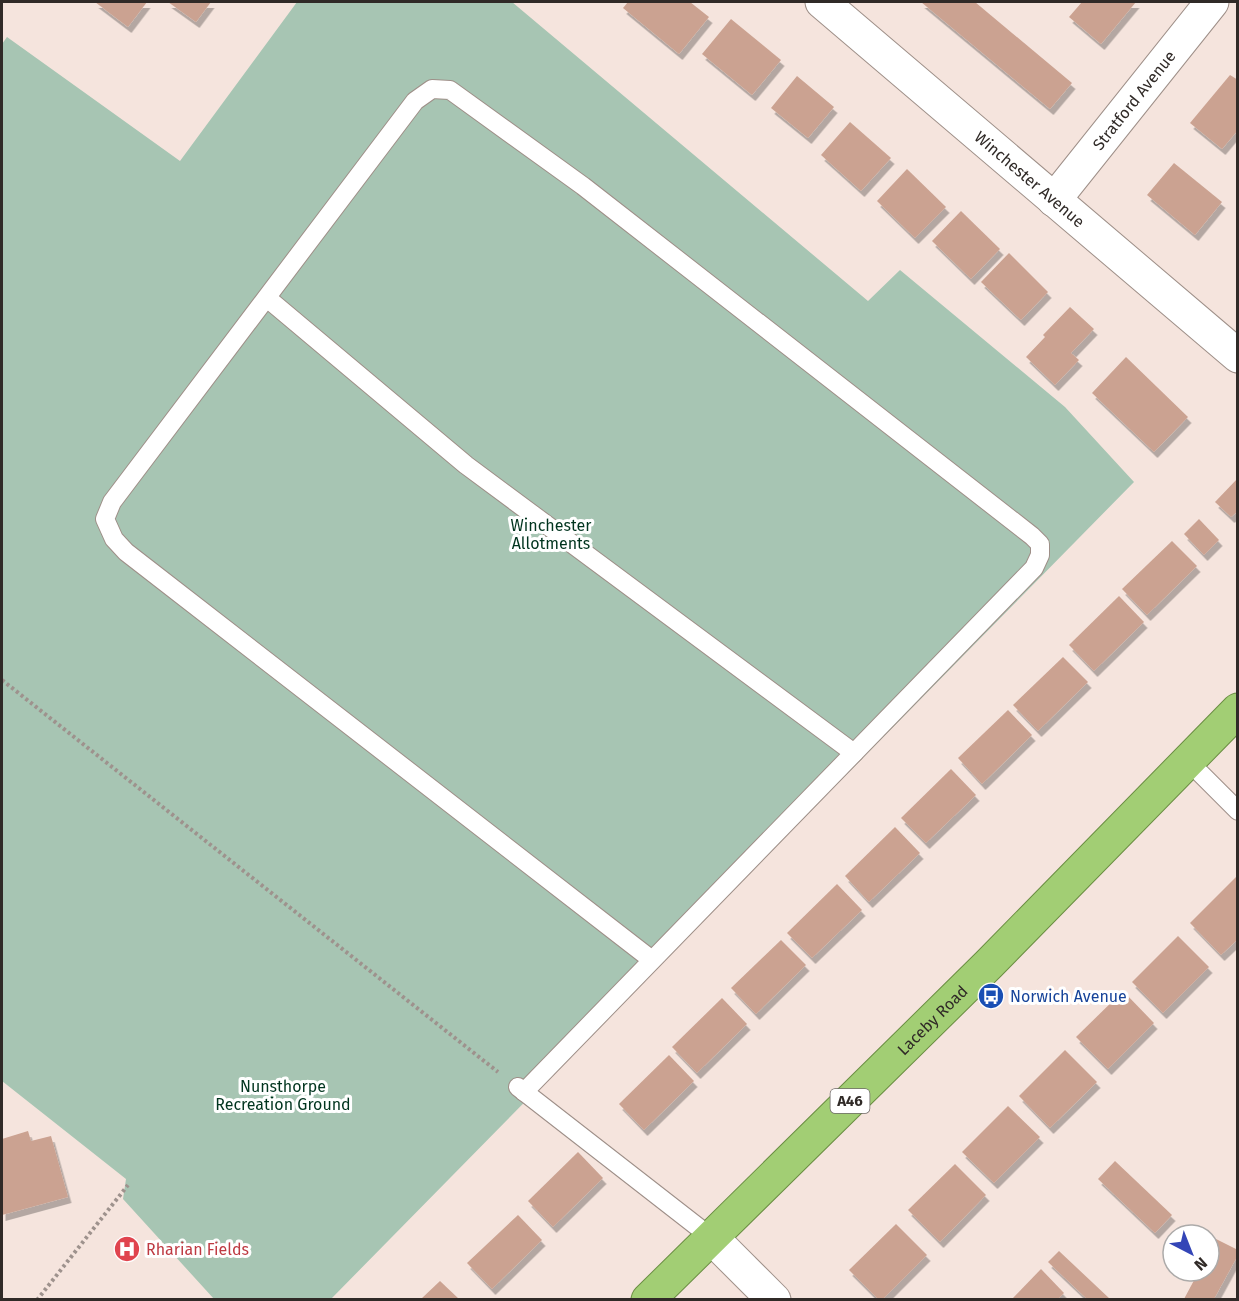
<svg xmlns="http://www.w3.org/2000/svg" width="1239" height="1301" font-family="'Fira Sans',sans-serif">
  <defs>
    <filter id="shadow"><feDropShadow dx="3.5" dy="6" stdDeviation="0" flood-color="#0004"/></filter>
  </defs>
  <rect width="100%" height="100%" fill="#f5e4dd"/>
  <!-- green -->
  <path fill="#a7c5b3" d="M297 2H512L868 301 900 270 1065 407 1134 482 331 1299H214L123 1199 126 1179 2 1081V44L7 37 180 161Z"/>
  <!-- building -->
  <g fill="#cba291" filter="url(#shadow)">
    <path d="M95 2H147L128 27Z"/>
    <path d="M168 2H211L196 22Z"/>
    <path d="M628 2H690L709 17 679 54 623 8Z"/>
    <path d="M921 2H975L1072 83 1050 109Z"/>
    <path d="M1082 2H1136L1101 44 1069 17Z"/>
    <path d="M731 19 781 60 752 95 702 54Z"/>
    <path d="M1230 75 1238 80V130L1222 149 1190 123Z"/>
    <path d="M797 76 834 107 808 138 771 108Z"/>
    <path d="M850 122 891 158 861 191 821 155Z"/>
    <path d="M1174 163 1222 202 1195 235 1147 195Z"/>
    <path d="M907 169 946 207 915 238 877 201Z"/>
    <path d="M961 211 1000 249 971 279 932 241Z"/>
    <path d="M1009 253 1048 292 1021 320 981 282Z"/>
    <path d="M1070 307 1094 329 1071 353 1079 360 1055 385 1026 357 1045 337 1043 335Z"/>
    <path d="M1126 357 1188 417 1154 452 1092 393Z"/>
    <path d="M1238 478V511L1231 517 1215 502Z"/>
    <path d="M1199 519 1219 540 1204 555 1184 534Z"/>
    <path d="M1172 541 1197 566 1147 615 1122 589Z"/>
    <path d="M1119 596 1144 622 1094 671 1069 645Z"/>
    <path d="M1063 657 1088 682 1038 731 1013 705Z"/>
    <path d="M1008 710 1032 735 982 784 958 758Z"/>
    <path d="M951 769 976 795 926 843 901 818Z"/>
    <path d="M895 827 920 853 869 902 845 876Z"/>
    <path d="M1236 877 1238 939 1221 955 1190 923Z"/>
    <path d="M837 884 862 910 812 958 787 933Z"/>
    <path d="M1178 936 1209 967 1163 1013 1132 982Z"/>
    <path d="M781 940 806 965 756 1014 731 988Z"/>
    <path d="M1123 991 1154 1023 1108 1069 1076 1037Z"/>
    <path d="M722 998 747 1024 697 1073 672 1047Z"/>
    <path d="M1065 1050 1097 1082 1050 1128 1019 1096Z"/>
    <path d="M669 1055 694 1081 644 1130 619 1104Z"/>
    <path d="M1008 1106 1040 1137 994 1183 962 1152Z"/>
    <path d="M28 1131 31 1141 51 1136 68 1197 2 1215V1139Z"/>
    <path d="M578 1152 603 1178 553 1227 528 1201Z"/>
    <path d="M1115 1161 1172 1215 1155 1233 1098 1179Z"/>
    <path d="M955 1164 986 1195 940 1242 908 1210Z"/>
    <path d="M518 1215 542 1240 492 1289 467 1263Z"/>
    <path d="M896 1224 927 1255 883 1299H878L849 1270Z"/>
    <path d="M1216 1239 1238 1250V1255L1214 1299H1184L1199 1271H1209V1252Z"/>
    <path d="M1059 1251 1110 1299H1087L1048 1262Z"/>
    <path d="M1041 1269 1064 1293 1058 1299H1014L1013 1298Z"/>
    <path d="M440 1281 459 1299H421Z"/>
  </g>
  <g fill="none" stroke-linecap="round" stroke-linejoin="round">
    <!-- service casing -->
    <g stroke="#9e8f88" stroke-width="20">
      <g id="service">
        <path d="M267 298 466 465 854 753"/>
        <path d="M1188 761 1238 811"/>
        <path d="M518 1087 712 1238"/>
        <path d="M524 1092C694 917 864 742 1034 568L1040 555V544L1032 536 583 186 450 90 432 89 415 101 112 502 105 519 114 539 126 552 652 960"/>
      </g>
    </g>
    <!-- minor casing -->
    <g stroke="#9e8f88" stroke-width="35">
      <g id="minor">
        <path id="s1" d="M1054 200 1212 2"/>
        <path d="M712 1238 774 1300"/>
      </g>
    </g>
    <!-- tertiary casing -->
    <g stroke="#9e8f88" stroke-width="35">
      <g id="tertiary">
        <path id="s2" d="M822 2 1238 356"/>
      </g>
    </g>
    <!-- trunk casing -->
    <g stroke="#6a8d42" stroke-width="35">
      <g id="trunk">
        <path id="s3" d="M648 1300 989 964 1238 710"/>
      </g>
    </g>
    <!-- path -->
    <g stroke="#9e928d" stroke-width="4" stroke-dasharray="3 3" stroke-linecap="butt">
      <path d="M2 680 498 1072"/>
      <path d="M37 1300 128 1185"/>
    </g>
    <!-- service -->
    <use href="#service" stroke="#fff" stroke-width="18"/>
    <!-- minor -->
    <use href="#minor" stroke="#fff" stroke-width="33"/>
    <!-- tertiary -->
    <use href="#tertiary" stroke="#fff" stroke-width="33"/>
    <!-- trunk -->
    <use href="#trunk" stroke="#a2ce74" stroke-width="33"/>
  </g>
  <!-- icons -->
  <defs>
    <g id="bus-disc" transform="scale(1.35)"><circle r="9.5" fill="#1a4fb4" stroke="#fff"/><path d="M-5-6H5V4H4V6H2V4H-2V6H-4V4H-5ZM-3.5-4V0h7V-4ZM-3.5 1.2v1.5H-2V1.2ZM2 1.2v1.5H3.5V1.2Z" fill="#fff"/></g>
    <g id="hospital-disc" transform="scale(1.35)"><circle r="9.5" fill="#e0444e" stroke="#fff"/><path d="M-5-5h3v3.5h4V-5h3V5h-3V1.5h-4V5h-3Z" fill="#fff"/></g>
  </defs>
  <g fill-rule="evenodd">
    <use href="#bus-disc" x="991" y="996"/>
    <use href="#hospital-disc" x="127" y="1249"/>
  </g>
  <g text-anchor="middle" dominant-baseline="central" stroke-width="6" stroke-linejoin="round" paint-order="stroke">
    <!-- shield labels -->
    <rect fill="#fff" stroke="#6e6a68" stroke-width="1.5" x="830.5" y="1089" width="39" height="24" rx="4.5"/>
    <g font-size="15" font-weight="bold" fill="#302a27">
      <text x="850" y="1101">A46</text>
    </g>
    <!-- street labels -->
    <g font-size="16" fill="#302a27" stroke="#fff">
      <text stroke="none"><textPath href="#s1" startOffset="128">Stratford Avenue</textPath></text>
      <text stroke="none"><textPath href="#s2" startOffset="273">Winchester Avenue</textPath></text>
      <text stroke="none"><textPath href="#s3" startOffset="399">Laceby Road</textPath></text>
    </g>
    <!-- park labels -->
    <g font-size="16" fill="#00341e" stroke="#fff">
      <text x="551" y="525">Winchester<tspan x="551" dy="18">Allotments</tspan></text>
      <text x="283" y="1086">Nunsthorpe<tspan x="283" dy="18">Recreation Ground</tspan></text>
    </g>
    <!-- transit labels -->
    <g font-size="16" fill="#164399" stroke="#fff" text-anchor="start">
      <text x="1010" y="996">Norwich Avenue</text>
    </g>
    <!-- health labels -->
    <g font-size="16" fill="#be3a42" stroke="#fff" text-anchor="start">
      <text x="146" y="1249">Rharian Fields</text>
    </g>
  </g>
  <!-- border -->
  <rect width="1239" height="1301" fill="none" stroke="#302a27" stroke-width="6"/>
  <!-- north arrow -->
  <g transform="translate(1191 1253) rotate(138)"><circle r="28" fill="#ffffff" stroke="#acaaa9" stroke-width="1.5"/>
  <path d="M0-4.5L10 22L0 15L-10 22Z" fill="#3445b7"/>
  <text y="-9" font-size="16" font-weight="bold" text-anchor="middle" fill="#302a27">N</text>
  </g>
</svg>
